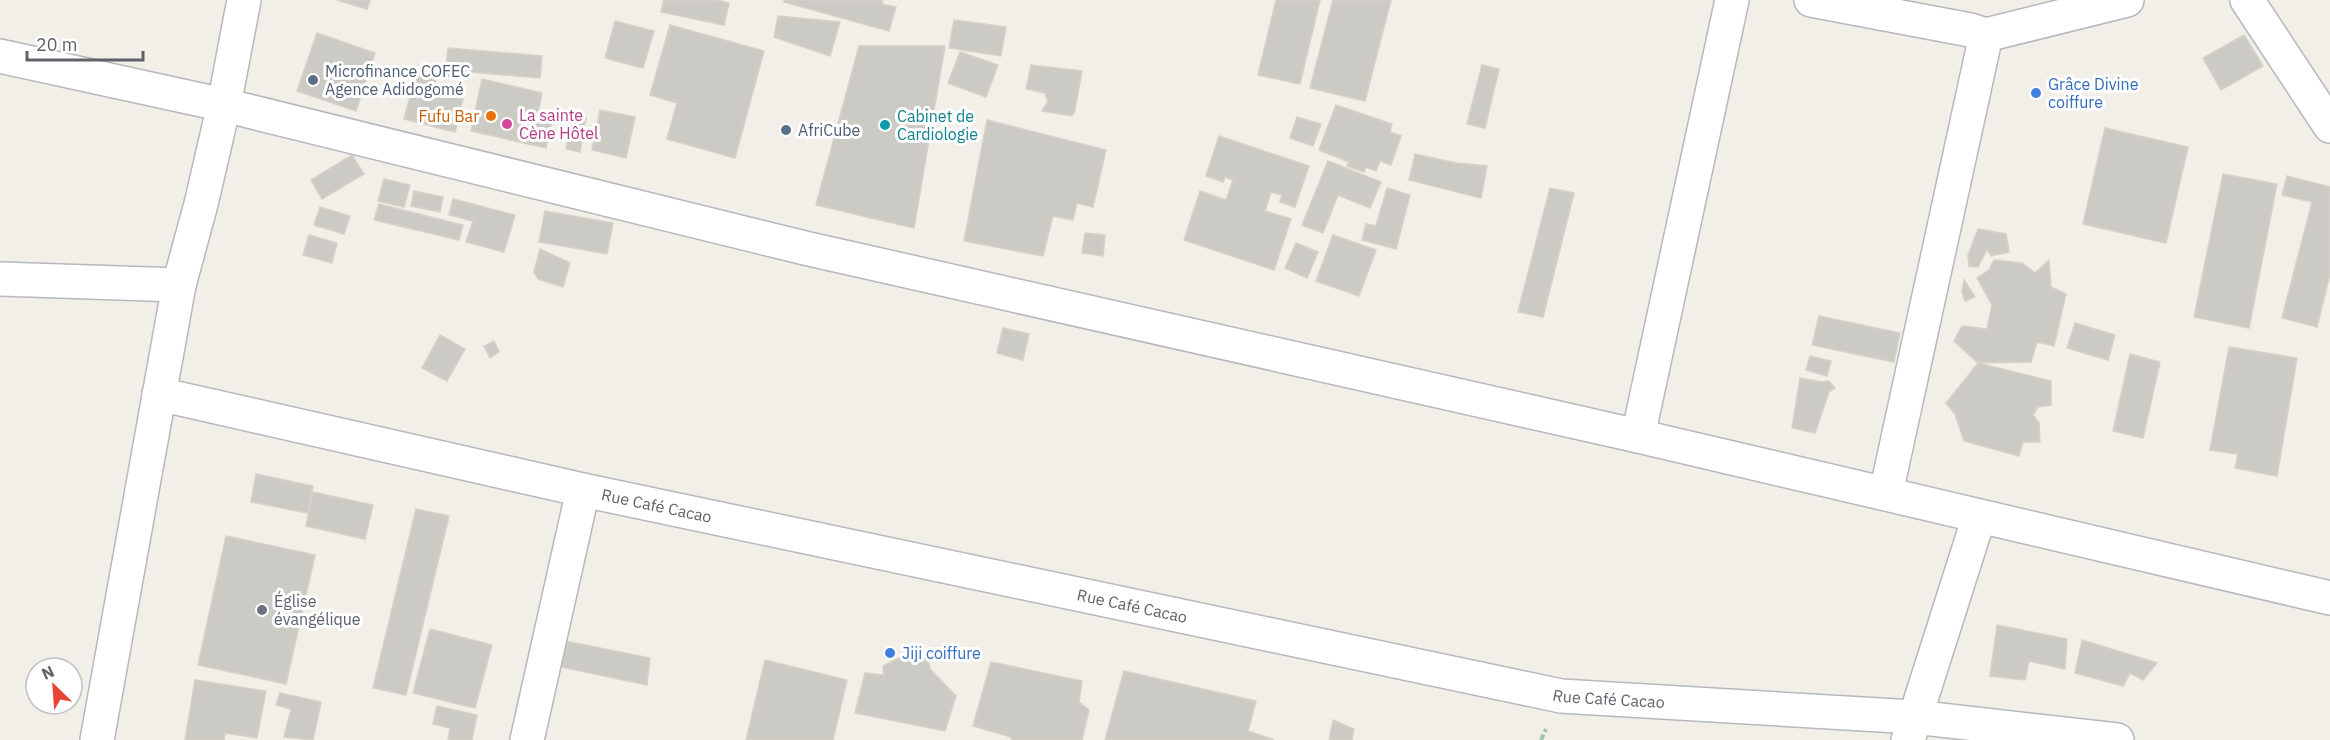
<svg xmlns="http://www.w3.org/2000/svg" width="2330" height="740" font-family="'IBM Plex Sans',sans-serif">
  <rect width="100%" height="100%" fill="#f1efe8"/>
  <!-- building -->
  <g fill="#cccac5" stroke="#d6d1c6" stroke-width="1.5">
    <path d="M337 0H370L367 9Z"/>
    <path d="M664 0H717L729 3 724 25 661 12Z"/>
    <path d="M784 0H883L882 4 896 7 889 31 784 2Z"/>
    <path d="M1276 0H1320L1300 84 1258 75Z"/>
    <path d="M1333 0H1391L1365 101 1310 88Z"/>
    <path d="M778 16 840 22 830 56 774 37Z"/>
    <path d="M954 20 1006 27 1001 56 949 48Z"/>
    <path d="M615 21 654 31 643 68 605 58Z"/>
    <path d="M670 25 764 51 735 158 667 139 677 103 650 95Z"/>
    <path d="M317 33 375 53 356 111 297 91Z"/>
    <path d="M2244 35 2263 66 2221 90 2203 58Z"/>
    <path d="M859 46H945L914 228 816 205Z"/>
    <path d="M448 48 542 56 540 78 470 72 469 79 445 76Z"/>
    <path d="M960 52 998 65 986 97 948 83Z"/>
    <path d="M1031 65 1082 71 1075 110 1072 116 1042 111 1048 102 1045 93 1026 89Z"/>
    <path d="M1482 65 1499 69 1485 128 1467 124Z"/>
    <path d="M417 70 437 74 433 92 463 99 455 132 404 119Z"/>
    <path d="M482 79 542 93 538 113 553 116 546 148 471 131Z"/>
    <path d="M1336 105 1392 124 1390 132 1401 136 1391 165 1380 161 1376 171 1366 167 1364 172 1347 166 1349 162 1319 150Z"/>
    <path d="M600 110 635 117 626 158 592 150Z"/>
    <path d="M572 116 586 118 580 152 566 149Z"/>
    <path d="M1297 117 1321 124 1313 146 1290 138Z"/>
    <path d="M987 120 1106 150 1093 207 1077 203 1073 220 1053 216 1043 256 964 241Z"/>
    <path d="M2105 128 2188 147 2166 243 2083 224Z"/>
    <path d="M1219 136 1309 166 1295 207 1280 202 1282 195 1271 192 1265 211 1291 219 1274 270 1184 240 1200 191 1226 200 1233 180 1225 177 1223 182 1206 176Z"/>
    <path d="M1415 154 1456 163 1487 166 1481 198 1409 180Z"/>
    <path d="M352 155 364 174 322 199 311 180Z"/>
    <path d="M1328 161 1381 182 1370 208 1338 195 1323 233 1302 225Z"/>
    <path d="M2223 174 2277 184 2249 328 2194 317Z"/>
    <path d="M2287 176 2330 187V274L2317 327 2282 318 2312 202 2282 195Z"/>
    <path d="M384 179 410 185 404 207 378 201Z"/>
    <path d="M1387 188 1410 195 1396 249 1362 240 1366 224 1376 226Z"/>
    <path d="M1550 188 1574 193 1543 317 1518 312Z"/>
    <path d="M414 191 443 197 440 212 411 206Z"/>
    <path d="M453 199 515 215 504 252 466 242 473 221 449 215Z"/>
    <path d="M379 204 463 225 459 240 374 220Z"/>
    <path d="M320 207 350 216 344 234 314 225Z"/>
    <path d="M545 211 613 223 607 254 539 242Z"/>
    <path d="M1978 229 2006 234 2009 252 1991 256 1987 249 1978 267 1969 266 1968 255Z"/>
    <path d="M1085 233 1105 235 1103 256 1082 253Z"/>
    <path d="M309 235 337 243 332 263 303 255Z"/>
    <path d="M1333 235 1376 250 1359 296 1316 281Z"/>
    <path d="M1296 243 1318 252 1307 278 1285 268Z"/>
    <path d="M540 249 570 263 563 287 538 279 534 272Z"/>
    <path d="M1994 260 2022 263 2035 273 2049 260 2051 287 2066 294 2054 346 2037 342 2031 362 1978 363 1954 341 1962 326 1987 329 1992 305 1977 278 1989 270Z"/>
    <path d="M1964 280 1975 297 1965 301 1962 292Z"/>
    <path d="M1819 316 1900 333 1894 362 1812 345Z"/>
    <path d="M2075 323 2115 335 2108 360 2067 348Z"/>
    <path d="M1003 328 1029 334 1023 360 997 353Z"/>
    <path d="M440 335 465 349 447 381 422 368Z"/>
    <path d="M494 341 499 352 490 358 484 346Z"/>
    <path d="M2229 347 2297 358 2277 476 2235 468 2238 454 2210 450Z"/>
    <path d="M2130 354 2160 362 2143 438 2113 431Z"/>
    <path d="M1810 356 1831 361 1827 376 1806 370Z"/>
    <path d="M1978 363 2051 381V405L2038 407 2033 415 2039 423 2040 442H2023L2019 456 1964 441 1955 414 1946 403Z"/>
    <path d="M1800 378 1821 382 1829 381 1835 388 1829 392 1815 433 1792 428Z"/>
    <path d="M256 474 313 486 308 513 251 502Z"/>
    <path d="M313 492 373 505 365 539 306 526Z"/>
    <path d="M416 509 449 516 406 695 373 688Z"/>
    <path d="M226 536 315 555 286 684 198 665Z"/>
    <path d="M1997 625 2067 639 2065 669 2029 661 2025 680 1990 676Z"/>
    <path d="M430 629 492 645 475 708 413 693Z"/>
    <path d="M560 640 650 658 647 685 552 665Z"/>
    <path d="M2082 640 2157 663 2143 680 2130 673 2123 686 2075 673Z"/>
    <path d="M909 653 927 657 930 669 956 696 945 731 855 713 865 673 884 675 883 666Z"/>
    <path d="M765 660 847 680 833 740H746Z"/>
    <path d="M991 662 1082 681 1079 702 1089 710 1082 740H1011V737L973 726Z"/>
    <path d="M1124 671 1256 701 1248 731 1274 740H1105Z"/>
    <path d="M195 680 266 691 257 738 225 733 224 740H185Z"/>
    <path d="M280 693 321 702 313 740 284 737 291 709 276 705Z"/>
    <path d="M437 706 477 715 472 740H448L450 728 433 724Z"/>
    <path d="M1333 720 1354 729 1352 740H1329Z"/>
  </g>
  <g fill="none" stroke-linecap="round" stroke-linejoin="round">
    <!-- minor casing -->
    <g stroke="#b5b8bc" stroke-width="36">
      <g id="minor">
        <path d="M1811 0 1970 30 1986 35 2127 0"/>
        <path d="M2247 0 2330 126"/>
        <path d="M0 56 224 105 809 249 1638 436 1732 0"/>
        <path d="M0 279 179 285"/>
        <path id="s1" d="M159 394 583 490 1561 696 1914 717 2117 740"/>
        <path d="M1638 436 2330 598"/>
        <path d="M1886 493 1986 35"/>
        <path d="M97 740 179 285 201 204 224 105 244 0"/>
        <path d="M527 740 583 490"/>
        <path d="M1908 740 1979 517"/>
      </g>
    </g>
    <!-- path -->
    <path stroke="#9cc7a9" stroke-width="4" stroke-dasharray="6 3" stroke-linecap="butt" d="M1541 740 1546 729"/>
    <!-- minor -->
    <use href="#minor" stroke="#fff" stroke-width="33"/>
  </g>
  <!-- markers -->
  <g fill="#5c6f8a" stroke="#fff" stroke-width="2">
    <circle cx="313" cy="80" r="6"/>
    <circle cx="786" cy="130" r="6"/>
  </g>
  <g fill="#3f7fe0" stroke="#fff" stroke-width="2">
    <circle cx="2036" cy="93" r="6"/>
    <circle cx="890" cy="653" r="6"/>
  </g>
  <circle fill="#e8710a" stroke="#fff" stroke-width="2" cx="491" cy="116" r="6"/>
  <circle fill="#d1479c" stroke="#fff" stroke-width="2" cx="507" cy="124" r="6"/>
  <circle fill="#0f9aa8" stroke="#fff" stroke-width="2" cx="885" cy="125" r="6"/>
  <circle fill="#6b7280" stroke="#fff" stroke-width="2" cx="262" cy="610" r="6"/>
  <g text-anchor="middle" dominant-baseline="central" stroke-width="6" stroke-linejoin="round" paint-order="stroke">
    <!-- service labels -->
    <g font-size="16" fill="#4e5e75" stroke="#fff" text-anchor="start">
      <text x="325" y="71">Microfinance COFEC<tspan x="325" dy="18">Agence Adidogomé</tspan></text>
      <text x="798" y="130">AfriCube</text>
    </g>
    <!-- shop labels -->
    <g font-size="16" fill="#366cbe" stroke="#fff" text-anchor="start">
      <text x="2048" y="84">Grâce Divine<tspan x="2048" dy="18">coiffure</tspan></text>
      <text x="902" y="653">Jiji coiffure</text>
    </g>
    <!-- hotel labels -->
    <g font-size="16" fill="#b23c85" stroke="#fff" text-anchor="start">
      <text x="519" y="115">La sainte<tspan x="519" dy="18">Cène Hôtel</tspan></text>
    </g>
    <!-- food labels -->
    <g font-size="16" fill="#c56008" stroke="#fff" text-anchor="end">
      <text x="479" y="116">Fufu Bar</text>
    </g>
    <!-- culture labels -->
    <g font-size="16" fill="#0d838f" stroke="#fff" text-anchor="start">
      <text x="897" y="116">Cabinet de<tspan x="897" dy="18">Cardiologie</tspan></text>
    </g>
    <!-- street labels -->
    <g font-size="16" fill="#5f6368" stroke="#fff">
      <text stroke="none"><textPath href="#s1" startOffset="510">Rue Café Cacao</textPath></text>
      <text stroke="none"><textPath href="#s1" startOffset="996">Rue Café Cacao</textPath></text>
      <text stroke="none"><textPath href="#s1" startOffset="1482">Rue Café Cacao</textPath></text>
    </g>
    <!-- worship labels -->
    <g font-size="16" fill="#5b616d" stroke="#fff" text-anchor="start">
      <text x="274" y="601">Église<tspan x="274" dy="18">évangélique</tspan></text>
    </g>
  </g>
  <!-- north arrow -->
  <g transform="translate(54 686) rotate(335)"><circle r="28" fill="#ffffff" stroke="#bfc1c3" stroke-width="1.5"/>
  <path d="M0-4.5L10 22L0 15L-10 22Z" fill="#ea4335"/>
  <text y="-9" font-size="16" font-weight="bold" text-anchor="middle" fill="#5f6368">N</text>
  </g>
  <!-- scale -->
  <path d="M27 51v9h116v-9" fill="none" stroke="#5f6368" stroke-width="3"/>
  <text x="36" y="51" font-size="18" fill="#5f6368" stroke="#ffffff" stroke-width="4.5" paint-order="stroke">20 m</text>
</svg>
